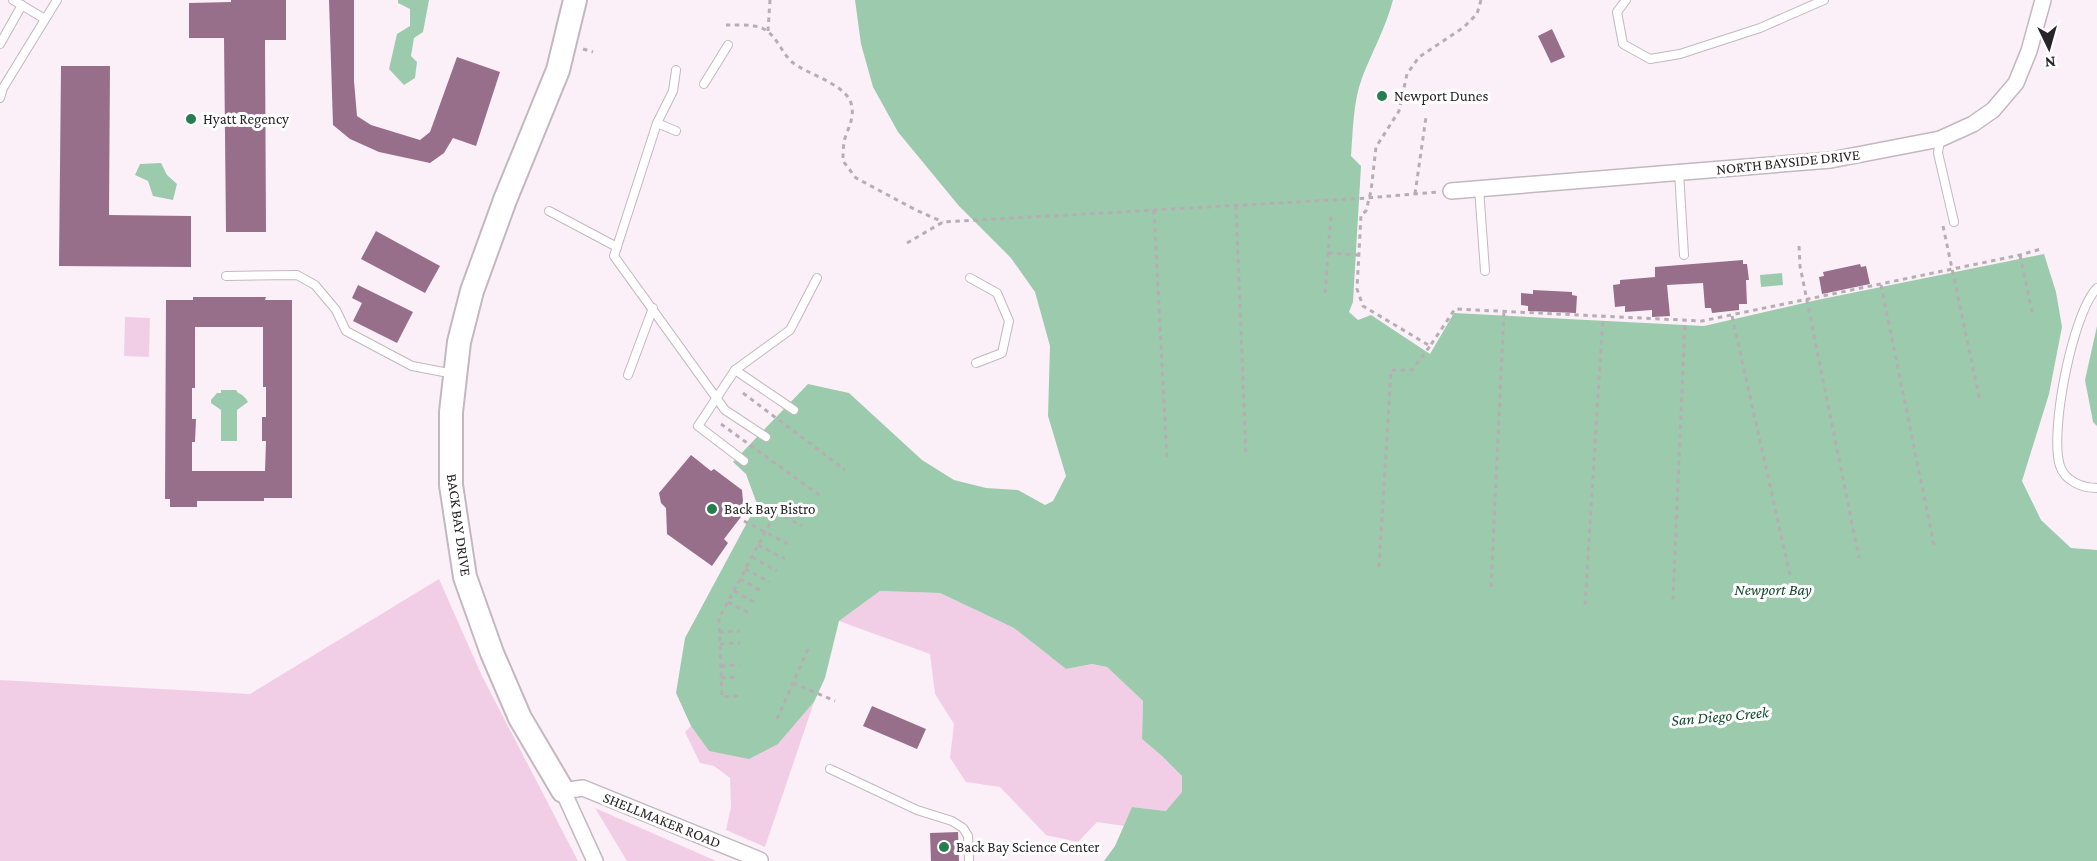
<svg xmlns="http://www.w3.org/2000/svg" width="2097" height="861" font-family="'Crimson Pro',serif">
  <rect width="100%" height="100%" fill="#fcf0f8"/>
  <!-- green -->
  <g fill="#f1cee5">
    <path d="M125 317 150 318 149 357 124 356Z"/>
    <path d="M439 579 482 676 578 861H0V680L250 694Z"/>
    <path d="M880 591 940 593 1014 628 1066 669 1092 664 1107 667 1143 701 1142 739 1162 756 1182 776 1183 793 1166 811 1132 807 1124 826 1097 822 1078 842 1046 835 1000 787 966 782 950 758 954 724 935 694 930 654 839 621Z"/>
    <path d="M814 702 765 847 726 830 731 807 730 778 714 766 700 763 685 732 691 726 709 751 778 744Z"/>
    <path d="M595 808 714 860 715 861H627Z"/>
  </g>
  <!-- water -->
  <g fill="#9ccaac">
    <path d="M398 0H429L423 32 414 38 411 56 417 62 415 78 404 85 389 69 397 34 410 26V9L398 3Z"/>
    <path d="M855 0H1393C1386 27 1372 52 1362 78 1353 102 1353 131 1351 156L1361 166 1353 302 1349 312 1358 320 1371 315 1430 354 1454 313 1704 326 1817 300 2044 254 2056 292 2062 327 2049 394 2022 481 2041 520 2071 548 2097 550V861H1104L1115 846 1132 807 1166 811 1182 792V776L1162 756 1142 739 1143 701 1107 667 1092 664 1066 669 1014 628 940 593 880 591 839 621 825 678 814 702 778 744 749 759 709 751 691 726 676 693 685 638 757 504 746 474 733 462 808 384 849 393 922 460 954 480 986 488 1018 490 1045 505 1053 501 1066 476 1048 416 1050 346 1035 292 1011 258 959 206 898 132 873 87 861 44Z"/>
    <path d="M161 163 167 175 177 184 173 200 153 196 148 181 135 175 140 164Z"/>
    <path d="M1782 273 1783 285 1761 287 1760 275Z"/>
    <path d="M2097 326V426L2093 422 2085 380Z"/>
    <path d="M221 390H236L238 393C242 394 246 398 248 402L237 410V441H221V410L211 403V400L217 393H221Z"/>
  </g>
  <!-- building -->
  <g fill="#986f8b" fill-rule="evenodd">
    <path d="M231 0H286V40H265L266 232H226L224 38H189V3L231 2Z"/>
    <path d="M329 0H354V81L357 116 371 125 420 140 430 132 457 57 500 72 476 146 453 138 444 153 430 163 379 152 350 139 333 125Z"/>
    <path d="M1552 29 1565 57 1551 63 1538 36Z"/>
    <path d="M61 66H110L109 215 191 216V267L59 266Z"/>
    <path d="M376 231 440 266 425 293 361 259Z"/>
    <path d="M1743 260V264H1747L1749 280H1746L1747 304H1739V310L1712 313 1711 308H1705L1703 283 1667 285 1670 316 1652 317V310L1625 312V306L1615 307 1613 285 1620 284V280L1655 277V267Z"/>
    <path d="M1860 264 1861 267 1866 266 1870 284 1822 294 1819 277 1824 276 1823 272Z"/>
    <path d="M358 285 413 312 397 343 353 321 362 303 352 298Z"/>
    <path d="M1533 290 1572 292V295L1577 296 1576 313 1528 311V306L1521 305V293L1533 294Z"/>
    <path d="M193 297H266L265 300H292V498H264V501H197V507H170V499H165L166 300H193ZM195 327H263V387H266V417H262V441H266L265 471H192V442H195L196 419H192V388H195Z"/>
    <path d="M691 455 711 471 714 469 742 490 744 513 724 539 728 543 712 566 667 534 666 508 661 503 659 493Z"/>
    <path d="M872 706 926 729 917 749 863 726Z"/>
    <path d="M958 832 959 861H931L930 833Z"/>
  </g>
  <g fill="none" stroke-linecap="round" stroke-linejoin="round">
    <!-- lane casing -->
    <g stroke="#c3b8bf" stroke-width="10">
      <g id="lane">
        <path d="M13 0 45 19"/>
        <path d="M1626 0 1617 12 1623 44 1650 59 1680 54 1760 28 1824 0"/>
        <path d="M0 44 22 5"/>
        <path d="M676 70 673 91 657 123 614 256 725 410 766 437"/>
        <path d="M704 84 728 45"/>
        <path d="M0 98 3 88 57 0"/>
        <path d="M657 123 676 131"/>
        <path d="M1940 139 1938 153 1954 222"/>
        <path d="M1679 172 1684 255"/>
        <path d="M1479 188 1485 271"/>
        <path d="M549 211 617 247"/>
        <path d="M226 276 297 275 315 285 336 310 346 331 412 366 454 374"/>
        <path d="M970 278 997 293 1009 321 1002 353 976 363"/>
        <path d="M2097 288C2073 312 2049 432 2060 466 2065 481 2082 488 2097 488"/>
        <path d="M735 370 794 410"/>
        <path d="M628 375 653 308"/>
        <path d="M744 461 698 426 735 370 790 330 817 278"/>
        <path d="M830 769 917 810 952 821 963 828 968 836 969 861"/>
      </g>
    </g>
    <!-- street casing -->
    <g stroke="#c3b8bf" stroke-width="18">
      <g id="street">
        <path d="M1451 191 1831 160 1940 139 1973 124 1993 110 2016 83 2029 51 2043 0"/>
        <path d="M595 861 563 791 583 788 760 860"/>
      </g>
    </g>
    <!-- secondary casing -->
    <g stroke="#c3b8bf" stroke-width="26">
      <path id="secondary" d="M563 791 520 718 492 653 465 577 451 485V412L459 342 472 291 505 200 558 70 575 0"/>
    </g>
    <!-- path -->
    <g stroke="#b7aeb4" stroke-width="3" stroke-dasharray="4.5 4.5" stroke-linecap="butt">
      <path d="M1481 0 1477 14 1464 27 1419 57 1407 74 1399 111 1376 147 1371 191 1366 211 1361 215 1357 289 1363 306 1430 346 1455 309 1702 321 2020 255 2041 249"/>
      <path d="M726 25C737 25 751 24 762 28 777 35 780 51 792 62 808 75 844 83 851 103 855 117 849 126 845 138 843 145 843 154 843 161L856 178 916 210 943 222"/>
      <path d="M768 31 770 0"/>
      <path d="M583 49 593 52"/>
      <path d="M1415 194 1426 117"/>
      <path d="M1236 205 1246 456"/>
      <path d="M1154 210 1167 460"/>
      <path d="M1943 226 1980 401"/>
      <path d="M907 243 943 222 1367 198 1438 192"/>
      <path d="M1799 246 1800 266 1859 558"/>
      <path d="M1328 253 1358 255"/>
      <path d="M2020 255 2033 316"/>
      <path d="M1881 285 1934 545"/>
      <path d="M1325 293 1331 214"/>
      <path d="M1732 316 1790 575"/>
      <path d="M743 393 845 470"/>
      <path d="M721 424 823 498"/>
      <path d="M744 521 790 545"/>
      <path d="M758 545 785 559"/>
      <path d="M752 557 777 571"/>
      <path d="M1379 567 1391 370H1412L1430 346"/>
      <path d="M745 569 770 582"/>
      <path d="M740 579 763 592"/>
      <path d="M1491 587 1504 311"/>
      <path d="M734 591 756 603"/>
      <path d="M1673 600 1685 321"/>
      <path d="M728 602 751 614"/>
      <path d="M1585 605 1603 316"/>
      <path d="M719 632 740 631"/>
      <path d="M720 644 740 643"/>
      <path d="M721 666 740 665"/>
      <path d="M721 678 739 677"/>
      <path d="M793 683 835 701"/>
      <path d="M738 696 722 697 719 618 776 512 802 526"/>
      <path d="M777 719 809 647"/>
    </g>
    <!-- lane -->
    <use href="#lane" stroke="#fff" stroke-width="8"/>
    <!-- street -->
    <use href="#street" stroke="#fff" stroke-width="15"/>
    <!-- secondary -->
    <use href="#secondary" stroke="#fff" stroke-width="22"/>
  </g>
  <!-- markers -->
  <g fill="#287d50" stroke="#fff" stroke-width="2">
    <circle cx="1382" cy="96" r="6"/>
    <circle cx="191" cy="119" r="6"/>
    <circle cx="712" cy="509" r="6"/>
    <circle cx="944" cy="847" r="6"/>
  </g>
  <g text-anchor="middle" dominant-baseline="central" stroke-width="6" stroke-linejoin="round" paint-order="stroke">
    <!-- poi labels -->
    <g font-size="15" fill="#282427" stroke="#fff" text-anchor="start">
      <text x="1394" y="96">Newport Dunes</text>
      <text x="203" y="119">Hyatt Regency</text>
      <text x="724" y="509">Back Bay Bistro</text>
      <text x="956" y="847">Back Bay Science Center</text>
    </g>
    <!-- street labels -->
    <g font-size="15" fill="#282427" stroke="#fff">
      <text transform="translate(1788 162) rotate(-6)">NORTH BAYSIDE DRIVE</text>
      <text transform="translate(459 525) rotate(82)">BACK BAY DRIVE</text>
      <text transform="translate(662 820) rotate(22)">SHELLMAKER ROAD</text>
    </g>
    <!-- water labels -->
    <g font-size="16" font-style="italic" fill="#124a2d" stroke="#fff">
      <text x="1773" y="589">Newport Bay</text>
      <text transform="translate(1720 716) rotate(-5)">San Diego Creek</text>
    </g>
  </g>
  <!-- north arrow -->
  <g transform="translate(2049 48) rotate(175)" stroke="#ffffff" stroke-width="4.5" paint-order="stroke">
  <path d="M0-4.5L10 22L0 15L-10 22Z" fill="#282427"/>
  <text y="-9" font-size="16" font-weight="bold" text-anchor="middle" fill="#282427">N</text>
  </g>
</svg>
